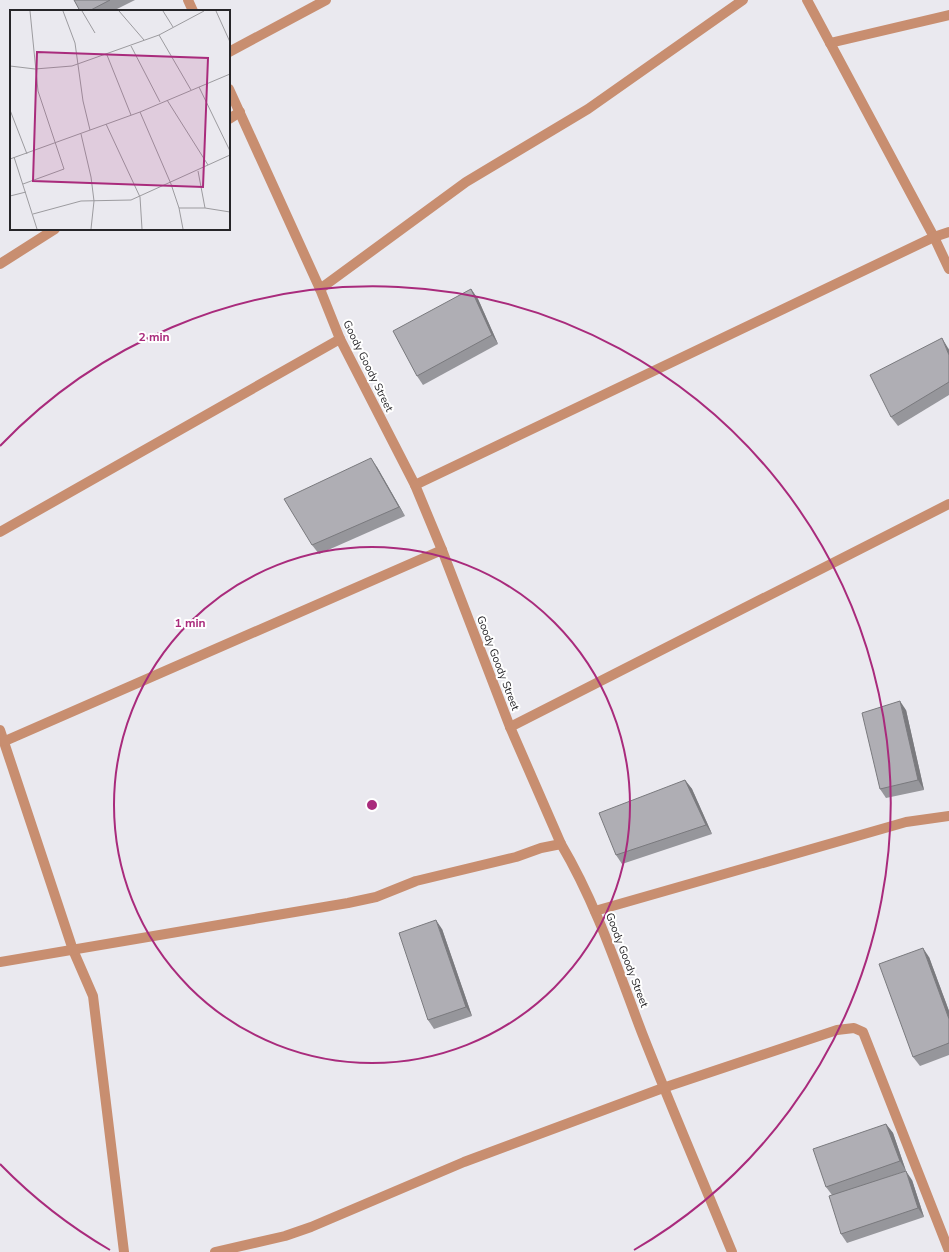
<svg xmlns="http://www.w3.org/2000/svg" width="949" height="1252" font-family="'Nunito Sans',sans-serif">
  <rect width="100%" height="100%" fill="#eae9ef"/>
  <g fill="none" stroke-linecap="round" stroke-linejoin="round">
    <!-- street -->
    <g stroke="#c88e70" stroke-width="10">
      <path d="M188 0 193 11"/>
      <path d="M807 0 934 237 949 269"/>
      <path d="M830 43 949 15"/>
      <path d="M229 52 326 0"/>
      <path d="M229 89 320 289 340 339 415 485 442 550 510 727 561 844C596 903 618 970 642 1033 671 1107 702 1179 732 1252"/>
      <path d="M229 119 240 112"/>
      <path d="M0 264 55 229"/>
      <path d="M320 289 466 182 588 109 743 0"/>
      <path d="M415 485 934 237 949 232"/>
      <path d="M0 532 340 339"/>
      <path d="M510 727 949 504"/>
      <path d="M0 730 73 950 93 996 124 1252"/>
      <path d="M5 741 442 550"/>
      <path d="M595 911 906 822 949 816"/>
      <path d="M0 962 348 903 376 897 416 881 516 857 541 848 561 844"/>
      <path d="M215 1252 285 1236 311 1227 464 1162 663 1088 837 1030 854 1028 863 1032 949 1251"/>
    </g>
  </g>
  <!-- wall -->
  <g fill="#96969b">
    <path d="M74 0H135L113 11H80Z"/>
    <path d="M471 289 478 299 498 344 423 385 417 376Z"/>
    <path d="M948 348 949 350V395L898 426 891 417Z"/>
    <path d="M377 467 405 516 319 554 312 545Z"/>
    <path d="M906 710 924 790 886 798 880 789Z"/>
    <path d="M685 780 692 789 712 834 622 864 616 855Z"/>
    <path d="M442 929 472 1016 434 1029 428 1020Z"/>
    <path d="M929 957 949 1011V1055L920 1066 913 1057Z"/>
    <path d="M886 1124 893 1133 906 1171 879 1180H912L924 1217 847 1243 841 1234 832 1195 826 1187Z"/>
  </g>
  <!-- shaded-wall -->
  <g fill="#7a7a7e">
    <path d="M471 289 478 299 498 344 492 335Z"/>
    <path d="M942 338 948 348 949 350V355Z"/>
    <path d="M371 458 377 467 405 516 399 507Z"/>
    <path d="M900 701 906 710 924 790 918 780Z"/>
    <path d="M685 780 692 789 712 834 706 825Z"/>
    <path d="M436 920 442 929 472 1016 466 1007Z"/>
    <path d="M923 948 929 957 949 1011V1019Z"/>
    <path d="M886 1124 893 1133 906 1171 900 1161Z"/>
    <path d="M906 1171 912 1180 924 1217 918 1208Z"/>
  </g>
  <!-- building -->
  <g fill="#afaeb4" stroke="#7a7a7e">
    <path d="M74 0H110L89 11H80Z"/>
    <path d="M471 289 492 335 417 376 393 331Z"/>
    <path d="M942 338 949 355V382L891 417 870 375Z"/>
    <path d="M371 458 399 507 312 545 284 499Z"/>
    <path d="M900 701 918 780 880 789 862 713Z"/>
    <path d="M685 780 706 825 616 855 599 813Z"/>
    <path d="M436 920 466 1007 428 1020 399 933Z"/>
    <path d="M923 948 949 1019V1043L913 1057 879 964Z"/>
    <path d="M886 1124 900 1161 826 1187 813 1149Z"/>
    <path d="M906 1171 918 1208 841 1234 829 1196Z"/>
  </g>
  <!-- distance rings -->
  <g fill="none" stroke="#a92b7c" stroke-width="2">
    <circle cx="372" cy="805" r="258"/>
    <path d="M110 1250A517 517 0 0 1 0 1164M0 446A517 517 0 1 1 634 1250"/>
  </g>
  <g text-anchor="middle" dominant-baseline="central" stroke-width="4" stroke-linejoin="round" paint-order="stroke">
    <!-- street labels -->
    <g font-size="11" fill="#262528" stroke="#fff">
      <text transform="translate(368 366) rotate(64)">Goody Goody Street</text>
      <text transform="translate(498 663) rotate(69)">Goody Goody Street</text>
      <text transform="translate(627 960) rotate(69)">Goody Goody Street</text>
    </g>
  </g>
  <!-- overview -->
  <g transform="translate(10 10)">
    <rect width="220" height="220" fill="#eae9ef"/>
    <path fill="none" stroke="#9c9b9f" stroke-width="1" d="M53 1 65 33 73 91 80 120M72 1 85 23M109 1 134 30M153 1 163 17M206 1 220 32M149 25 181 80M121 36 150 92M97 45 121 105M0 56 25 59 62 56 149 25 194 1M189 77 220 141M157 90 198 155M0 100 17 144M130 102 161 174 169 198 173 219M96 114 130 187 132 219M71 124 81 167 84 191 81 219M4 147 27 219M0 149 130 102 220 64M188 161 195 198M13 174 54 159 28 81 20 1M0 186 16 182M169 198H195L220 202M23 204 71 191 121 190 220 145"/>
    <path fill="#a92b7c" fill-opacity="0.15" stroke="#a92b7c" stroke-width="2" d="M27 42 198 48 193 177 23 171Z"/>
    <rect width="220" height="220" fill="none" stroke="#262528" stroke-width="2"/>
  </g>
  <circle cx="372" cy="805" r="6" fill="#a92b7c" stroke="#fff" stroke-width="2"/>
  <g font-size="12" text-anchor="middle" font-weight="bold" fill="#a92b7c" stroke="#fff" stroke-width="4" stroke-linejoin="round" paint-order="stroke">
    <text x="154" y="341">2 min</text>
    <text x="190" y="627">1 min</text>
  </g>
</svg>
